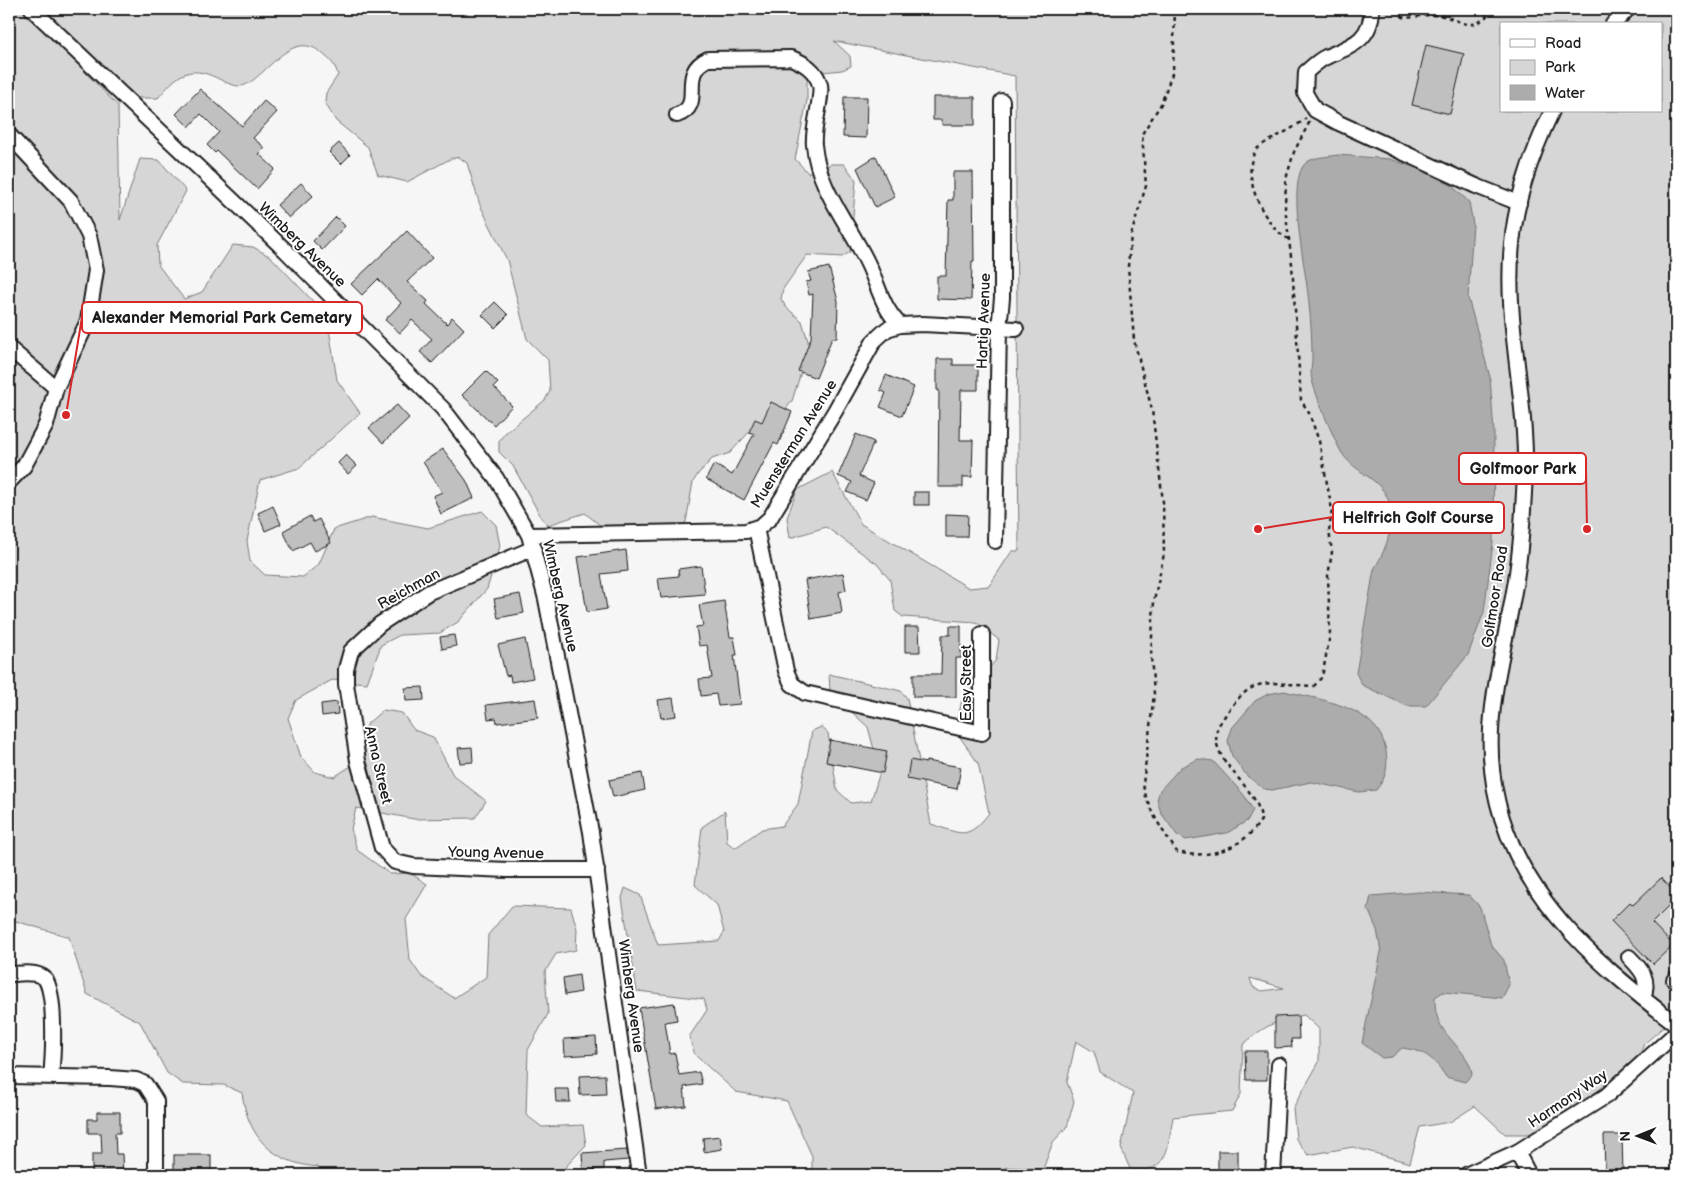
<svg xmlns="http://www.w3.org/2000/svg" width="1685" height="1184" font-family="'Balsamiq Sans',sans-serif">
  <rect width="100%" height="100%" fill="#f6f6f6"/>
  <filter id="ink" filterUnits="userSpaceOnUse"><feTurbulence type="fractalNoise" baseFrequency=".02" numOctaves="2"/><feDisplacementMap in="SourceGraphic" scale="10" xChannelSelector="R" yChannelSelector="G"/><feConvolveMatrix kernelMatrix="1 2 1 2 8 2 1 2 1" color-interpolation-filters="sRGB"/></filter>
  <g filter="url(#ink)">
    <!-- green -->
    <g fill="#d6d6d6" stroke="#797979" fill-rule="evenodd">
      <path d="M9 9H24L118 106 120 220 140 159 159 160 186 191 157 245 158 265 184 299 202 292 233 245 253 247 271 257 327 316 337 380 360 413 299 468 260 480 247 541 250 561 265 575 303 577 319 564 334 529 372 517 428 528 482 511 496 525 500 546 487 589 458 622 440 633 400 635 381 645 367 683 332 680 296 700 288 718 301 757 315 772 334 777 351 766 368 723 383 710 402 713 414 730 433 737 453 775 486 801 475 818 414 819 356 808 351 829 357 850 390 874 410 873 427 884 406 919 410 960 421 976 454 998 486 977 488 935 512 906 571 908 577 929 576 950 556 954 545 972 548 1014 528 1050 526 1115 542 1127 583 1125 586 1145 558 1175H324L318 1167C273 1163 248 1138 242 1093L224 1085 183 1084 167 1073 140 1022 87 994 69 937 9 919Z"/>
      <path d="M41 9H1676V1016L1644 1044 1635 1065 1535 1134H1505L1475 1106 1450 1122 1420 1127 1410 1163 1353 1147 1308 1155 1296 1139 1293 1108 1319 1062V1029L1304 1015C1280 1018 1260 1028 1243 1045L1241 1094 1232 1111 1173 1117C1168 1146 1169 1176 1130 1169L1121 1148 1133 1093 1100 1072 1094 1052 1076 1041 1067 1082 1074 1101 1067 1127 1053 1142 1043 1169 1006 1167 1005 1175H812V1156L787 1101 736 1092 695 1055 689 1037 707 1010 704 999 637 991 622 898 625 888 640 895 658 945 719 941 724 932 717 905 695 885 702 827 725 811 727 842 735 848 762 829 782 826 798 804 812 731 821 727 828 733 837 790 851 803 871 801 880 772 868 727 830 692 829 674 901 691 907 698 931 824C962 834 967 841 989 813L978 763 955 730 962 700 996 660 999 640 976 622 903 617 895 611 890 580 877 564 826 527 790 538 787 518 797 490 832 472 861 524 969 588 989 586 1012 551H1019L1015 76 834 41 850 56 851 66 842 70 813 73 807 81V101L795 159 808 173 831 164H844L856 180 850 252 842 257 807 255 783 289 781 299 786 307 802 321 808 341V350L792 401 786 409 751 430 730 453 712 459 698 474 693 482 686 522 679 528 621 532 601 526 585 513 548 525 541 517 513 466 499 452V441L505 433 545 400 550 391 548 360 527 339 507 260 480 205 467 163 459 157 450 159 407 182 378 175 368 147 336 121 325 103 326 93 338 75C335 64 331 61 323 54 292 27 269 74 245 85 228 92 206 61 180 76 172 81 164 91 158 98H138ZM1501 24H1661V111H1501ZM1250 979V978L1284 988 1262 991 1253 987Z"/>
    </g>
    <!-- water -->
    <g fill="#acacac" stroke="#727272">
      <path d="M1338 155 1390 159 1428 172 1451 185 1469 202 1473 224 1468 298 1490 377 1494 433 1493 543 1484 612 1468 655 1426 706H1407L1362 685 1356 673 1374 569C1385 552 1395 526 1390 505 1383 477 1353 474 1340 450 1332 434 1316 397 1312 380 1310 373 1312 364 1312 357 1312 340 1311 322 1309 304 1307 273 1287 191 1303 166 1310 156 1328 157 1338 155Z"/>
      <path d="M1284 691C1321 700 1379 706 1386 751 1388 767 1387 777 1376 790L1359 792 1311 782 1272 790 1264 789 1247 776 1232 756 1228 741 1232 728 1255 701 1268 694Z"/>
      <path d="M1198 759 1213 761 1244 795 1253 810 1247 821 1227 833 1186 840 1177 835 1161 813 1157 800 1160 790 1181 767Z"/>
      <path d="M1420 892 1469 895 1480 907 1491 945 1504 960 1509 985 1502 998 1443 992 1435 997C1435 1003 1435 1011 1437 1016 1443 1039 1471 1052 1472 1075L1465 1082 1446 1077C1433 1057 1425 1051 1402 1048L1392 1057 1382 1058 1362 1043 1381 952 1377 930 1368 909 1371 896Z"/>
    </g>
    <!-- building -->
    <g fill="#c0c0c0" stroke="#1c1c1c">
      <path d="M1426 45 1464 54 1450 114 1412 105Z"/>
      <path d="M200 89 242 126 264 101 277 112 253 138 265 148 259 154 275 169 257 189 217 151 215 153 207 145 219 132 201 114 189 127 176 114Z"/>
      <path d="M844 97H867L866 138 843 137Z"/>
      <path d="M933 97H975V125H942V120H933Z"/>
      <path d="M339 143 350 155 341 164 329 152Z"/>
      <path d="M876 156 895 197 875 207 857 168Z"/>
      <path d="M953 172H973L974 261H972L971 300 937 299V276H946L948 200H953Z"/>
      <path d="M301 183 313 196 289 218 277 205Z"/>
      <path d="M336 217 345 226 322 250 313 241Z"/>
      <path d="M407 231 432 258 407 282 428 301 426 304 447 324 452 317 464 329 432 363 420 352 432 339 412 320 400 333 385 320 401 303 378 279 362 295 351 284Z"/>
      <path d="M829 267 838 301 837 338H832L816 378 798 371 811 338 813 294 809 295 806 282 811 281 808 272Z"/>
      <path d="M495 302 508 315 495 328 482 315Z"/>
      <path d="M937 359H953V365H978V390H961L960 440H973L972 477H963V487H938L939 390H937Z"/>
      <path d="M486 371 498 383 494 387 512 406 494 425 462 395Z"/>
      <path d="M886 375 914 387 902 416 880 407 886 393 880 390Z"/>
      <path d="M771 402 792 412 778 445 774 443 744 500 706 479 714 464 732 475 754 434 749 432 755 419 762 422Z"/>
      <path d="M397 405 409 418 383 443 369 428Z"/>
      <path d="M856 434 874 442 859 476 874 483 866 500 847 492 852 482 838 476Z"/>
      <path d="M443 449 466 480 474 498 441 514 433 496 442 492 423 462Z"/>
      <path d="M346 455 357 466 348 474 338 463Z"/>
      <rect x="914" y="492" width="15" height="13"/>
      <path d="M273 506 281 524 265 531 258 513Z"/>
      <path d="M946 514 968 515 967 537H946Z"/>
      <path d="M310 516 313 522 319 519 331 543 315 551 310 542 293 551 283 531Z"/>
      <path d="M626 550 628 571 601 574 607 609 587 612 578 557Z"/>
      <path d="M701 566 705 594 661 598 658 578 679 576 678 569Z"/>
      <path d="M843 573 846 590 839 592 842 613 811 619 805 580Z"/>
      <path d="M520 594 524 613 498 618 494 599Z"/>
      <path d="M724 601 730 637H734L737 655H734L740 704 718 706 716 694 701 696 699 679 712 678 707 645 699 646 696 627 703 626 699 605Z"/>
      <path d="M950 626H961V658H956V697H913V674H941L942 635H950Z"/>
      <path d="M905 627H919L920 652H905Z"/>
      <path d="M454 635 456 646 442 649 440 637Z"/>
      <path d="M525 639 533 678 511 682 510 675 506 676 498 645Z"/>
      <path d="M423 687 424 700 406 701 405 688Z"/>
      <path d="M673 698 676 716 661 718 658 700Z"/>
      <path d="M535 699 538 718 497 723 496 718 488 719 486 705Z"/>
      <path d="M337 702 338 714 322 716 321 704Z"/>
      <path d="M830 740 887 751 883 773 826 762Z"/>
      <path d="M472 747 473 762 460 763 458 748Z"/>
      <path d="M910 760 926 763V761L961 767 957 789 907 779Z"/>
      <path d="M642 773 645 790 613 797 609 780Z"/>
      <path d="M1661 878 1676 894V899L1652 923 1673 945 1653 964 1611 921 1630 902 1633 905Z"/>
      <path d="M579 975 581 992 565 995 563 978Z"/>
      <path d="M674 1003 677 1020 665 1022 670 1054 675 1053 679 1075 699 1072 702 1084 684 1087 686 1106 656 1109 639 1008Z"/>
      <path d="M1298 1016 1299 1039H1291L1292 1047 1275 1048V1017Z"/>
      <path d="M596 1037 597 1054 565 1056 564 1039Z"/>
      <path d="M1245 1051H1267V1080H1246Z"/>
      <path d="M605 1075 606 1094 580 1095 579 1076Z"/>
      <path d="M555 1089H569L570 1102H556Z"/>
      <path d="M97 1112H120V1133H115L116 1154H122L123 1175H92V1154H102L101 1133H88V1119H97Z"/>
      <path d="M1604 1135H1622L1623 1175H1605Z"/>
      <path d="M720 1136 722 1149 704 1152 703 1138Z"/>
      <path d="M627 1150 628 1160 604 1162V1169L583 1170 582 1153Z"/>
      <rect x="1218" y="1151" width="20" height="24"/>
      <rect x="174" y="1155" width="37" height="18"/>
    </g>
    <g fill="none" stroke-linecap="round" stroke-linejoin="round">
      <!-- minor casing -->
      <g stroke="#1c1c1c" stroke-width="18">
        <g id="minor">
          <path d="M32 9 286 251 443 409 496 478 529 535 546 599 591 832 639 1175"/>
          <path d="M1372 9C1371 41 1351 46 1326 57 1319 60 1312 67 1306 72L1305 93 1315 110 1339 123 1476 186 1519 203"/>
          <path d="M1613 24 1628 9"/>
          <path d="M1552 111C1532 153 1516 197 1512 244 1504 321 1527 396 1525 473 1523 514 1521 556 1513 597 1499 676 1477 739 1502 818 1530 908 1604 969 1676 1024"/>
          <path d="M677 115C707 105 676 74 708 59L791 58C804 63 816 70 820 85 823 97 812 128 814 145 818 189 849 224 867 262 878 284 882 308 900 325"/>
          <path d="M9 135 71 201 89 236 96 270 88 321 56 388 46 425 24 466 9 482"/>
          <path d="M9 348 56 388"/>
          <path d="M756 528 786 671 792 684 805 693 982 733V634"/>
          <path d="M529 535 746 531 761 526 770 518 835 411 874 341 887 329 900 325 923 324 1016 329"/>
          <path d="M995 541 999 329 1002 298V101"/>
          <path d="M534 548 429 592 380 624 351 651 346 669V684L358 761 382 848 395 862 413 866 508 870H597"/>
          <path d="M1629 957C1642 970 1650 979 1643 998"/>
          <path d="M9 974C19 974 34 971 43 977 57 986 53 1059 51 1076"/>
          <path d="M1674 980 1676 978"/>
          <path d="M9 1076 110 1078 136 1080 145 1084 156 1101V1175"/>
          <path d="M1517 1152 1529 1175"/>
          <path d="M1273 1175 1279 1065"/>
          <path d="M1466 1175 1517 1152 1606 1096 1676 1033"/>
        </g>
      </g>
      <!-- path -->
      <g stroke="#1c1c1c" stroke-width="2.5" stroke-dasharray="4 4" stroke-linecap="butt">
        <path d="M1175 9 1173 71 1161 104 1142 134 1146 186 1131 235 1128 266 1134 340 1152 410 1163 502 1164 554 1154 601 1151 656 1154 694 1143 784C1147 809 1163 831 1177 852 1209 860 1244 848 1261 820 1260 787 1209 763 1217 730 1219 723 1225 716 1229 710 1256 672 1275 685 1314 686L1322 677 1330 635 1328 576 1332 552 1329 531 1332 510 1319 441 1309 413 1301 400 1292 264 1285 207 1286 179 1294 152 1310 121"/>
        <path d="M1396 9 1403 17C1414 19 1423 14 1434 15 1462 16 1469 39 1493 9"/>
        <path d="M1289 239C1265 229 1238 172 1257 149 1264 141 1294 130 1306 118"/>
      </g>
      <!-- minor -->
      <use href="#minor" stroke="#fff" stroke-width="14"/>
    </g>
  </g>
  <g text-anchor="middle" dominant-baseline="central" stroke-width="4" stroke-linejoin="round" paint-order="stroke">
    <!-- street labels -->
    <g font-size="15" fill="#1c1c1c" stroke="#fff">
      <text transform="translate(302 245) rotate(44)">Wimberg Avenue</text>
      <text transform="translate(984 321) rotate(-88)">Hartig Avenue</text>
      <text transform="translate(794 444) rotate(-58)">Muensterman Avenue</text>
      <text transform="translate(409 589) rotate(-29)">Reichman</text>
      <text transform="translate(560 596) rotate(77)">Wimberg Avenue</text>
      <text transform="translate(1495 597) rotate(-81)">Golfmoor Road</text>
      <text transform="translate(966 683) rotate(-90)">Easy Street</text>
      <text transform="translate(378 765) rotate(77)">Anna Street</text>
      <text transform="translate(496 853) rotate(1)">Young Avenue</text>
      <text transform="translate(631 996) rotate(82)">Wimberg Avenue</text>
      <text transform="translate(1568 1099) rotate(-34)">Harmony Way</text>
    </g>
  </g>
  <!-- callouts -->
  <path fill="none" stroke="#d62828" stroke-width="2" d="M66 415L82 317M1587 529L1586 469M1258 529L1333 517"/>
  <g fill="#d62828" stroke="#fff" stroke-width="2">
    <circle cx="66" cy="415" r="5"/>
    <circle cx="1587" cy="529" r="5"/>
    <circle cx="1258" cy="529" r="5"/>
  </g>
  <g fill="#fff" stroke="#d62828" stroke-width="2">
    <rect x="82" y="302" width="280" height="31" rx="5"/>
    <rect x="1459" y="453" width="127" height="31" rx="5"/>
    <rect x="1333" y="502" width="171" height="31" rx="5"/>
  </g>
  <g font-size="16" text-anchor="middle" font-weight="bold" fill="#1c1c1c">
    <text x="222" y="323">Alexander Memorial Park Cemetary</text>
    <text x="1523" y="474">Golfmoor Park</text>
    <text x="1418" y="523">Helfrich Golf Course</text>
  </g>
  <!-- margin -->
  <rect width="1685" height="1184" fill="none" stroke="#fff" stroke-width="30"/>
  <rect x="15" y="15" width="1655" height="1154" fill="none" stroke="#1c1c1c" stroke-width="2" filter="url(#ink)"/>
  <!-- legend -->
  <rect x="1500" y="22" width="162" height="90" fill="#ffffff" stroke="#a4a4a4"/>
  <rect x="1510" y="39" width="25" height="8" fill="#ffffff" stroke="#a4a4a4"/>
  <text x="1545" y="48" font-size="15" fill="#1c1c1c">Road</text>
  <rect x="1510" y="60" width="25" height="15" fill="#d6d6d6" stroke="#a4a4a4"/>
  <text x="1545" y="72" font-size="15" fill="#1c1c1c">Park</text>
  <rect x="1510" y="85" width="25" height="15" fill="#acacac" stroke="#a4a4a4"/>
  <text x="1545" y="98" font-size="15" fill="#1c1c1c">Water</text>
  <!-- north arrow -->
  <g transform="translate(1638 1136) rotate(269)" stroke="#ffffff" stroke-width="4" paint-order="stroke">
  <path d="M0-4L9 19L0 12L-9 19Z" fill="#1c1c1c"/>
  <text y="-8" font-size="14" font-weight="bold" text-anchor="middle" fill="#1c1c1c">N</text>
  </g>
</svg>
